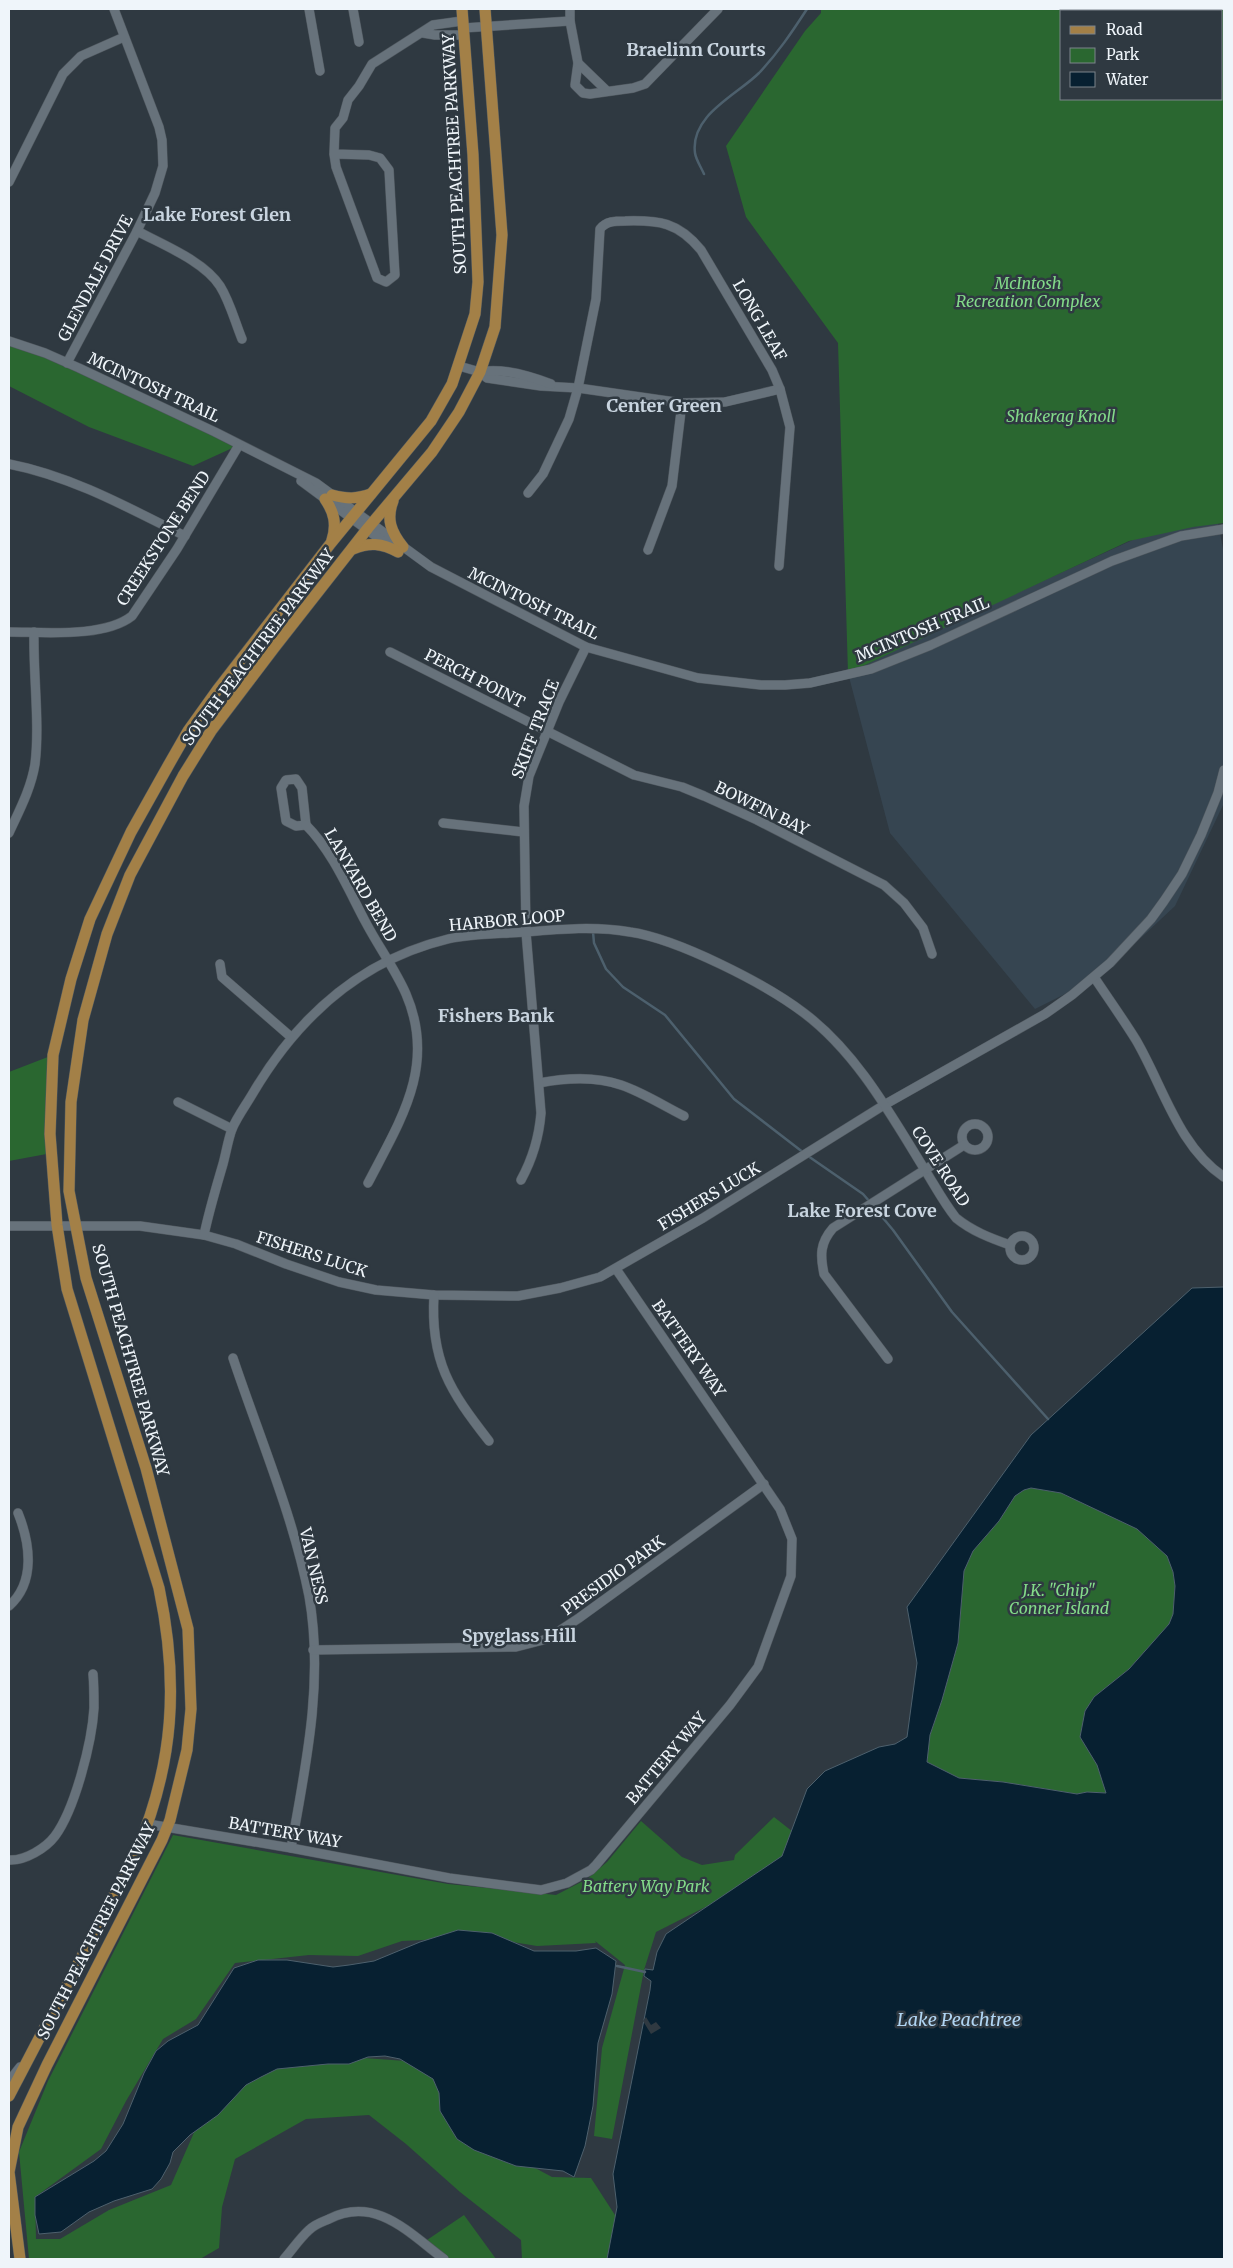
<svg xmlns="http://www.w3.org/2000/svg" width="1233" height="2268" font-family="Merriweather,serif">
  <rect width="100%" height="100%" fill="#2f3941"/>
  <!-- built -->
  <path fill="#364551" d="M1218 523 1224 554V803L1175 906 1099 977 1035 1009 890 833 848 673 973 613 1148 533Z"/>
  <!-- green -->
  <g fill="#2a6730" fill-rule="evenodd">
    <path d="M821 9H1224V523L1193 527 1129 541 848 673 838 343 746 217 726 146 805 31 821 13ZM1062 11H1222V99H1062Z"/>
    <path d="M9 342H12L239 445 193 466 89 427 9 386Z"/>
    <path d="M53 1055 52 1153 9 1161V1072Z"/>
    <path d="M1031 1488 1061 1493 1137 1529 1167 1556 1173 1572 1175 1586 1173 1614 1169 1624 1129 1669 1094 1697 1085 1711 1080 1737 1097 1764 1106 1793 1087 1792 1077 1794 1003 1782 959 1778 927 1762 930 1735 942 1700 958 1643 964 1571 973 1551 999 1521 1015 1496 1024 1490Z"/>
    <path d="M774 1817 802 1839 753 1883 656 1932 644 1970 612 2139 594 2136 602 2048 625 1965 595 1941 596 1943 537 1946 483 1937 402 1941 358 1956 309 1955 235 1963 196 2019 163 2039 126 2101 101 2149 35 2197 36 2239H60L109 2210 171 2185 203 2112 262 2051 421 2062 475 2136 552 2177 591 2178 624 2229 620 2259H522L521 2240 460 2192 406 2144 369 2115 306 2119 235 2159 222 2207 219 2248 200 2259H29L19 2152 48 2081 173 1835 448 1884 556 1895 587 1879 607 1862 641 1821 682 1857 702 1865 734 1860 735 1855Z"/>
    <path d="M464 2215 496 2259H444L427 2240Z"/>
  </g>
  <!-- water -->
  <g fill="#072031" stroke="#4d606d" fill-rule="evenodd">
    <path d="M1224 1287V2259H607L617 2207 613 2174 650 1990 651 1981 644 1976 645 1969 653 1970 657 1952 666 1934 782 1856 807 1789 825 1771 879 1747 895 1744 907 1737 917 1663 907 1607 1031 1435 1192 1288ZM1031 1488 1061 1493 1137 1529 1167 1556 1173 1572 1175 1586 1173 1614 1169 1624 1129 1669 1094 1697 1085 1711 1080 1737 1097 1765 1106 1793 1087 1792 1077 1794 1003 1782 959 1778 927 1762 930 1735 942 1700 958 1643 964 1571 973 1551 999 1521 1015 1496 1024 1490Z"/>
    <path d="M458 1930 492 1933 534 1951H576L596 1948 616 1961 612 1994 598 2043 593 2106 585 2146 574 2177 563 2171 516 2166 474 2150 457 2139 440 2111 439 2093 433 2079 400 2059 385 2056 368 2057 349 2064H328L277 2069 261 2077 246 2085 218 2115 190 2135 173 2152 170 2163 161 2179 152 2189 114 2201 89 2212 61 2232 39 2234 35 2215V2197L94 2161 106 2151 123 2124 144 2073 156 2051 168 2041 198 2025 234 1968 258 1960H287L333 1967 349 1965 374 1961 420 1942Z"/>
  </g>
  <!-- pier -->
  <path fill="#2f3941" d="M646 2017 651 2025 656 2022 661 2028 651 2034 643 2021Z"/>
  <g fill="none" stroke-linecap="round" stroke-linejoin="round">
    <!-- stream -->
    <g stroke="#4d606d" stroke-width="2.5">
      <path d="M704 174C701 167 696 160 695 153 690 115 737 95 759 73 778 53 792 32 807 9"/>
      <path d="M593 932 594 943 606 969 623 987 665 1015 734 1099 804 1153"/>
      <path d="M808 1156 863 1194 870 1202"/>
      <path d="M873 1206 893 1230 952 1312 1048 1419"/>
      <path d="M617 1966 645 1972"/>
    </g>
    <!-- minor casing -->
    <g stroke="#4f575e" stroke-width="10">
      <g id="minor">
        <path d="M309 9 320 71"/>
        <path d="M353 9 359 42"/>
        <path d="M570 9V21L578 63 575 85 583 93 590 94 633 88 645 84 718 9"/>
        <path d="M463 28 570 21"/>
        <path d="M423 33 435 35H463"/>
        <path d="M578 63 607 91"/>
        <path d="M334 154 336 167 377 278 386 282 395 275 389 170 380 158 369 155 334 154 335 128 343 118 348 100 359 86 372 64 433 25 462 21"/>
        <path d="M9 182 63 74 81 56 124 37"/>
        <path d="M137 231C163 245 204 261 220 286 230 302 235 322 242 339"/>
        <path d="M9 341 45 353 79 368 215 432 316 483 431 567 586 647 698 678 761 685H785L810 683 871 669 931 645 1112 561 1181 536 1224 529"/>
        <path d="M67 363 137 231 155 193 163 166 162 140 159 127 114 9"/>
        <path d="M459 366 480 372 487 378 541 386 578 388 682 403 725 402 780 389"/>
        <path d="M480 372C502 367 530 376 551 384"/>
        <path d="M9 464C71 476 129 508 185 536"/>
        <path d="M301 481 389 546"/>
        <path d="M528 493 543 474 569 419 578 388 596 299 600 229C606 221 615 221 625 221 659 220 678 222 701 250L772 370 780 389 790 427 779 566"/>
        <path d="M648 550 672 486 682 403"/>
        <path d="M9 632C44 632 104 638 132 616L177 549 239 445"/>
        <path d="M390 652 634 775 682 787 704 796 757 820 884 885 904 903 923 928 932 954"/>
        <path d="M296 779 302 788 306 825 296 826 286 821 281 788 286 780Z"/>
        <path d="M443 823 523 832"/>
        <path d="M306 825C332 851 348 889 365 921 378 946 395 969 406 994 437 1066 400 1121 368 1183"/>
        <path d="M9 833C19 811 31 789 35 764 40 724 33 674 34 632"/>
        <path d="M220 964 222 977 291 1037"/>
        <path d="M1094 977C1108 998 1123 1019 1136 1040 1163 1086 1178 1146 1224 1177"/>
        <path d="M539 1083C565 1078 595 1076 621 1085 642 1092 664 1106 684 1116"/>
        <path d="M178 1102 232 1129"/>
        <circle cx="975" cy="1137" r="13"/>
        <path d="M521 1180C533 1158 539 1138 541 1113L526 932 524 806 529 776 559 702 586 647"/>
        <path d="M9 1226H140L204 1235 236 1244 286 1264 339 1282 376 1290 434 1295 518 1296 560 1288 600 1277 703 1218 884 1105 1045 1014 1072 995 1110 963 1151 919 1164 901 1182 874 1201 835 1218 793 1224 770"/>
        <path d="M204 1235C209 1211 216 1188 223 1164 226 1153 228 1140 232 1129 237 1117 246 1105 253 1093 298 1017 361 960 448 939 473 933 501 934 526 932 561 929 596 926 630 932 678 939 766 984 804 1013 857 1053 891 1115 925 1170 935 1186 944 1203 956 1218 972 1231 990 1238 1010 1245"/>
        <circle cx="1022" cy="1248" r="12"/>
        <path d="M434 1295C430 1361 450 1391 489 1441"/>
        <path d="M233 1358C259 1436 293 1515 309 1596 324 1680 306 1765 291 1848"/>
        <path d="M888 1359 824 1274C820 1255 820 1243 833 1228L964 1145"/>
        <path d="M9 1606C36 1582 30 1543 18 1513"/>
        <path d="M313 1650 516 1647 547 1639 579 1618 764 1484"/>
        <path d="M148 1824 291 1848 449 1878 541 1890 567 1883 591 1870 596 1865 730 1705 758 1667 791 1576 792 1539 780 1509 616 1269"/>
        <path d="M9 1860C25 1861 46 1848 55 1836 75 1809 92 1742 94 1708 94 1697 94 1685 93 1674"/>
        <path d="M9 2081 20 2067"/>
        <path d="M284 2259C292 2250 300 2238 309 2230 315 2224 322 2222 329 2219 376 2195 410 2234 444 2259"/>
      </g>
    </g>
    <!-- major casing -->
    <g stroke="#4f575e" stroke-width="12">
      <g id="major">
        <path d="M332 495C347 499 357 499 371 494"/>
        <path d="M325 499C334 512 337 524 332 540"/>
        <path d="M393 501C386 519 391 532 403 547"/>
        <path d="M353 549C369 542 382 543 398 552"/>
        <path d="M9 2096 136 1853C174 1764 179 1683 159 1588L67 1289 57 1225 50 1134 53 1055 71 979 90 919 131 832 168 766 188 731 218 689 331 543 431 421 452 384 475 314 478 282 473 155 462 9"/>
        <path d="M20 2259 9 2172 18 2127 47 2065 162 1840 170 1820 187 1750 191 1709 188 1629 146 1468 86 1278 69 1191 71 1102 83 1020 107 934 130 875 183 776 211 731 274 648 368 528 432 452 459 412 480 372 495 327 502 235 485 9"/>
      </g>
    </g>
    <!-- minor -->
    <use href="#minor" stroke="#67727b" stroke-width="9"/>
    <!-- major -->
    <use href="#major" stroke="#a38047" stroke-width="11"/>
  </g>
  <g text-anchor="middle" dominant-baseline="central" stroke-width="5" stroke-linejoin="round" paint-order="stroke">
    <!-- street labels -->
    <g font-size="16" fill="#eff5fa" stroke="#2f3941">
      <text transform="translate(454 154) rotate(-93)">SOUTH PEACHTREE PARKWAY</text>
      <text transform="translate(95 278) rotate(-62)">GLENDALE DRIVE</text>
      <text transform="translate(760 320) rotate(60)">LONG LEAF</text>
      <text transform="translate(154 387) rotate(25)">MCINTOSH TRAIL</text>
      <text transform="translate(163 538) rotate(-57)">CREEKSTONE BEND</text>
      <text transform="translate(534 603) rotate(26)">MCINTOSH TRAIL</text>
      <text transform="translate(922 629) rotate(-23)">MCINTOSH TRAIL</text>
      <text transform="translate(258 647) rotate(-53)">SOUTH PEACHTREE PARKWAY</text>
      <text transform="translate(475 678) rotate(27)">PERCH POINT</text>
      <text transform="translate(535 729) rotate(-69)">SKIFF TRACE</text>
      <text transform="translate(762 808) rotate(26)">BOWFIN BAY</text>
      <text transform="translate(361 885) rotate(60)">LANYARD BEND</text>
      <text transform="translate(507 920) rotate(-5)">HARBOR LOOP</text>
      <text transform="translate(941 1166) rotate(57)">COVE ROAD</text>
      <text transform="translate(709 1196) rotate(-31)">FISHERS LUCK</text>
      <text transform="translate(312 1254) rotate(18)">FISHERS LUCK</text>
      <text transform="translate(689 1348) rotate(55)">BATTERY WAY</text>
      <text transform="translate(131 1360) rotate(74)">SOUTH PEACHTREE PARKWAY</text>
      <text transform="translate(314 1566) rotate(77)">VAN NESS</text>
      <text transform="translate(613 1575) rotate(-36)">PRESIDIO PARK</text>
      <text transform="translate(666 1758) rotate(-50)">BATTERY WAY</text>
      <text transform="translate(285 1832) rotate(10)">BATTERY WAY</text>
      <text transform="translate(96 1931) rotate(-63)">SOUTH PEACHTREE PARKWAY</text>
    </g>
    <!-- park labels -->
    <g font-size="16" font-style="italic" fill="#83db89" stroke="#2f3941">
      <text x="1028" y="283">McIntosh<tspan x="1028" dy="18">Recreation Complex</tspan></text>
      <text x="1061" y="416">Shakerag Knoll</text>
      <text x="1059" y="1590">J.K. "Chip"<tspan x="1059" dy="18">Conner Island</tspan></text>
      <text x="646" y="1886">Battery Way Park</text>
    </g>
    <!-- neighbourhood labels -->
    <g font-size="18" font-weight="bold" fill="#c8d4df" stroke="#2f3941">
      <text x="696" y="49">Braelinn Courts</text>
      <text x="217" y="214">Lake Forest Glen</text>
      <text x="664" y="405">Center Green</text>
      <text x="496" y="1015">Fishers Bank</text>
      <text x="862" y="1210">Lake Forest Cove</text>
      <text x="519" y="1635">Spyglass Hill</text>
    </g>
    <!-- water labels -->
    <g font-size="18" font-style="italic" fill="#b0d5f3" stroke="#2f3941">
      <text x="959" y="2019">Lake Peachtree</text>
    </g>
  </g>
  <!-- border -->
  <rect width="1233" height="2268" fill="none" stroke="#eff5fa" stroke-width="20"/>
  <!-- legend -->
  <rect x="1060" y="10" width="162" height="90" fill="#2f3941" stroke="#7c848b"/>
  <rect x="1070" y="26" width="25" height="8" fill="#a38047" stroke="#7c848b"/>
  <text x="1106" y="35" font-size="15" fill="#eff5fa">Road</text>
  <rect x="1070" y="48" width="25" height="15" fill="#2a6730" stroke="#7c848b"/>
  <text x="1106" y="60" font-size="15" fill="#eff5fa">Park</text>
  <rect x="1070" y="72" width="25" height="15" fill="#072031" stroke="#7c848b"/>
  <text x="1106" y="85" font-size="15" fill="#eff5fa">Water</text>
</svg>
